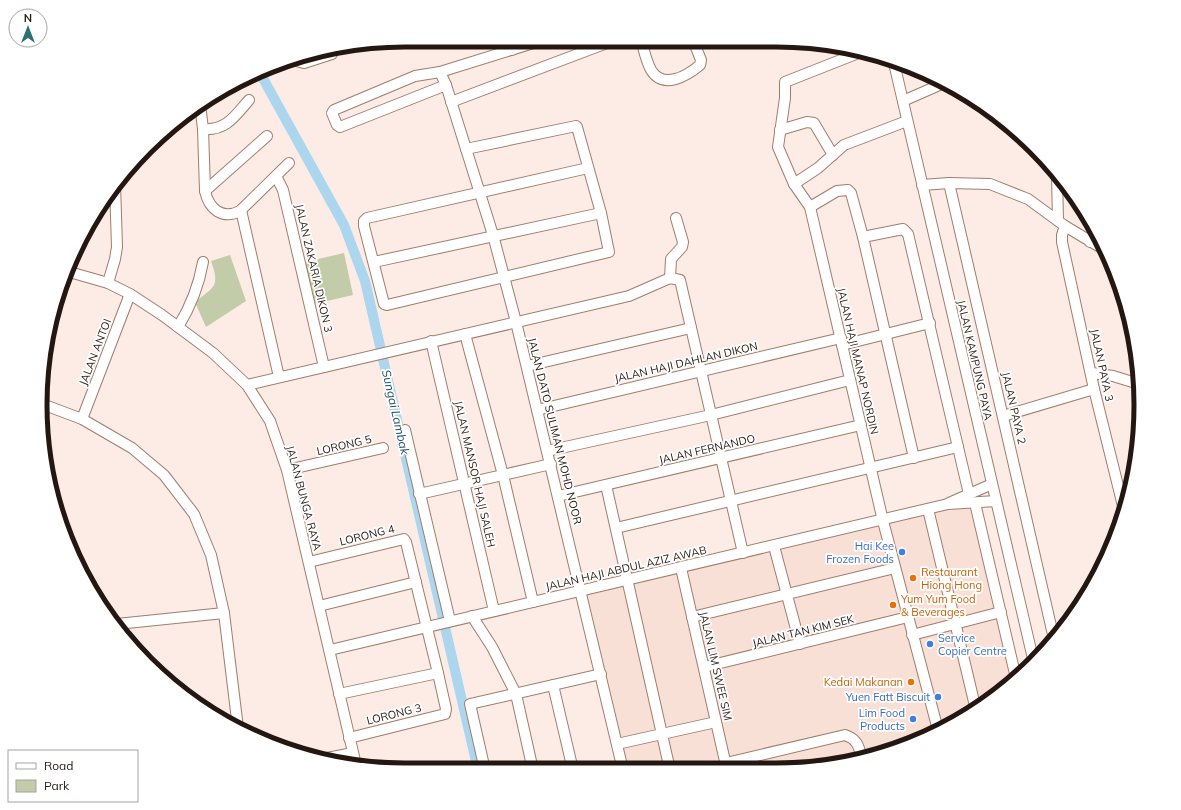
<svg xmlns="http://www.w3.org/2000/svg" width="1181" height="810" font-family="Mulish,sans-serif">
  <rect width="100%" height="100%" fill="#fcece5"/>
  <!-- commercial -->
  <path fill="#f9e0d7" d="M979 506 1018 676 979 708 916 742 847 763 776 770H620L578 596 949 507Z"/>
  <!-- green -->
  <g fill="#c2cca8">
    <path d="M344 253 353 295 314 304 305 262Z"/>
    <path d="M230 255 246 301 206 327 195 302C215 286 220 287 211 261Z"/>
  </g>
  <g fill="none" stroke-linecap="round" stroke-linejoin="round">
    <!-- canal -->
    <path stroke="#abd6ed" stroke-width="10" d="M260 73 344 225 365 281 478 770"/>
    <!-- minor casing -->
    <g stroke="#9f7d6d" stroke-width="12">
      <g id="minor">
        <path d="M507 40 512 50"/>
        <path d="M543 40 440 72 446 85 493 235 516 322 623 770"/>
        <path d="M641 40C644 50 646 61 651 70 663 90 687 76 700 65L701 60 693 40"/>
        <path d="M861 52 785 82V98L778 147 794 184 810 207 883 521 938 730"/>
        <path d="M289 59 304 63 332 54"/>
        <path d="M894 63 1034 663"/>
        <path d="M440 72 415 76 334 110 332 113 337 125 340 127 446 85"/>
        <path d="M903 101 944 83"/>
        <path d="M451 102 615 40"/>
        <path d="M200 104 203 129 205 191C209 209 222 220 240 211L289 163"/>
        <path d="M203 129C226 131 235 116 249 100"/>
        <path d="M780 130 807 122 814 123 833 155"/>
        <path d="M466 149 576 126 577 127 601 213 609 252 387 305 384 304 364 226V221L367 218 588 168"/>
        <path d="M1057 175 1058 221"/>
        <path d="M276 176 283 190 324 367"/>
        <path d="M949 183 1054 639"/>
        <path d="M794 184 818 168 844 145 907 121"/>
        <path d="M922 185 949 183 990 184 1028 199 1065 226 1105 250"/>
        <path d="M205 191 267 136"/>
        <path d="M810 207 837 191 848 190 851 193 863 237 914 458"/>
        <path d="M241 210 279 377"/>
        <path d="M1065 226 1062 235V242L1094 389 1124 510"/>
        <path d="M863 237 903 229 908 234 969 494"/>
        <path d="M1090 242 1095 232"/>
        <path d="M374 262 601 213"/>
        <path d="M66 271 108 283 130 294 162 315 213 353 247 385 270 421 287 470 356 765"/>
        <path d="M670 278 671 259 682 247 683 242 676 218"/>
        <path d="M108 283 115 259 117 247 115 184"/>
        <path d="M178 327C191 306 199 285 203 262"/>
        <path d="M465 334 503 475 533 602"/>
        <path d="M431 341 494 611"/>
        <path d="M842 345 930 323"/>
        <path d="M527 366 691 328"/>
        <path d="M1092 373 1113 376 1139 384"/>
        <path d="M247 385 629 296 670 278 680 280 743 553"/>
        <path d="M42 404 82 419 132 448 164 475 194 514 211 555 224 613 238 728"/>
        <path d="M537 410 841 338"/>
        <path d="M1003 416 1094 389"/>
        <path d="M82 419 130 294"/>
        <path d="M405 430 450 621"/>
        <path d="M547 451 711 415 850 380"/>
        <path d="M287 470 383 448"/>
        <path d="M606 485 670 770"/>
        <path d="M419 494 551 464"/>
        <path d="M558 496 861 425"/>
        <path d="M949 503 992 484"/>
        <path d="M975 503 1016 678"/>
        <path d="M928 509 976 710"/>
        <path d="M616 528 958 447"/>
        <path d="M774 546 800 644"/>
        <path d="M309 562 404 539 406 542 438 673"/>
        <path d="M681 568 727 770"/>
        <path d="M319 606 416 582"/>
        <path d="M472 616 492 647 516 694 533 770"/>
        <path d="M692 617 895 568"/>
        <path d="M117 624 224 613"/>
        <path d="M912 635 1001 612"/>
        <path d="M330 650 948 504 996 501"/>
        <path d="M704 667 908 617"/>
        <path d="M553 685 573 770"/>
        <path d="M339 694 438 673 446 709 445 714 349 738"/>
        <path d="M617 744 716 722"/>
        <path d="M322 759 353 753"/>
        <path d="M726 763 845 735C857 739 859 746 862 759"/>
        <path d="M485 770 470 704 601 674"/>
      </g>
    </g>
    <!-- minor -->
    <use href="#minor" stroke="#fff" stroke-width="10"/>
  </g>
  <!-- markers -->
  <g fill="#3f7fe0" stroke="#fff" stroke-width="1.5">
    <circle cx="902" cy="552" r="4"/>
    <circle cx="930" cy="644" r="4"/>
    <circle cx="938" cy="697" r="4"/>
    <circle cx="913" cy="719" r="4"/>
  </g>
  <g fill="#e8710a" stroke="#fff" stroke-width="1.5">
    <circle cx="913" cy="578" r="4"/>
    <circle cx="893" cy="605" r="4"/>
    <circle cx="911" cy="682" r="4"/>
  </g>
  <g text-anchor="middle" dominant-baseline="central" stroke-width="3.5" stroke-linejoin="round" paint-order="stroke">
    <!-- street labels -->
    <g font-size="11" fill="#241711" stroke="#fff">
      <text transform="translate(314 268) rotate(77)">JALAN ZAKARIA DIKON 3</text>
      <text transform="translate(95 352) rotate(-69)">JALAN ANTOI</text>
      <text transform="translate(975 360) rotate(77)">JALAN KAMPUNG PAYA</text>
      <text transform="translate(858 361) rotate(77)">JALAN HAJI MANAP NORDIN</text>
      <text transform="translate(686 362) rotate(-13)">JALAN HAJI DAHLAN DIKON</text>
      <text transform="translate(1102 365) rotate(78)">JALAN PAYA 3</text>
      <text transform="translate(1014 408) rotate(77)">JALAN PAYA 2</text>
      <text transform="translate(555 431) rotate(76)">JALAN DATO SULIMAN MOHD NOOR</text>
      <text transform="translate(344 445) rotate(-13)">LORONG 5</text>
      <text transform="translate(707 449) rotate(-13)">JALAN FERNANDO</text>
      <text transform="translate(475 474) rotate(77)">JALAN MANSOR HAJI SALEH</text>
      <text transform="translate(304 498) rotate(75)">JALAN BUNGA RAYA</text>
      <text transform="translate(367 535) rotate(-14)">LORONG 4</text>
      <text transform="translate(626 568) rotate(-13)">JALAN HAJI ABDUL AZIZ AWAB</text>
      <text transform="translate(803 631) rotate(-14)">JALAN TAN KIM SEK</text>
      <text transform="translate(716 666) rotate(77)">JALAN LIM SWEE SIM</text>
      <text transform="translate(394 714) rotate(-14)">LORONG 3</text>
    </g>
    <!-- shop labels -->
    <g font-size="11" fill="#366cbe" stroke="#fff" text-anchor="end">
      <text x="894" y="546">Hai Kee<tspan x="894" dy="13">Frozen Foods</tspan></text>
      <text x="938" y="638" text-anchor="start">Service<tspan x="938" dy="13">Copier Centre</tspan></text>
      <text x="930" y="697">Yuen Fatt Biscuit</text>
      <text x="905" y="713">Lim Food<tspan x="905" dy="13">Products</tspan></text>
    </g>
    <!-- food labels -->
    <g font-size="11" fill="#c56008" stroke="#fff" text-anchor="start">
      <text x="921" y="572">Restaurant<tspan x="921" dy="13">Hiong Hong</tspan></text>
      <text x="901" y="599">Yum Yum Food<tspan x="901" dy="13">&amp; Beverages</tspan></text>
      <text x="903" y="682" text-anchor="end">Kedai Makanan</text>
    </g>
    <!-- water labels -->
    <g font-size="12" font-style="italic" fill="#1a5068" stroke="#fff">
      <text transform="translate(396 412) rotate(77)">Sungai Lambak</text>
    </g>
  </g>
  <!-- crop -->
  <path d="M0 0H1181V810H0ZM405 47H776A358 358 0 0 1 1134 405V405A358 358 0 0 1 776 763H405A358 358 0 0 1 47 405V405A358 358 0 0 1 405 47Z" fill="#fff" fill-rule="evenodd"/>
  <path fill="none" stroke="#241711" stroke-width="5" d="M405 47H776A358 358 0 0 1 1134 405V405A358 358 0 0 1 776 763H405A358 358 0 0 1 47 405V405A358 358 0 0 1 405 47Z"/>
  <!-- legend -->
  <rect x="8" y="750" width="130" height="52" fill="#ffffff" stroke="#a7a2a0"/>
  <rect x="16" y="763" width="20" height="6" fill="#ffffff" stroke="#a7a2a0"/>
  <text x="44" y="770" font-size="12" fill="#241711">Road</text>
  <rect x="16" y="780" width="20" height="12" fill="#c2cca8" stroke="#a7a2a0"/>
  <text x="44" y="790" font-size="12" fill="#241711">Park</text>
  <!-- north arrow -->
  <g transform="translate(28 28)"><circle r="19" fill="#ffffff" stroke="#a7a2a0"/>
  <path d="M0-3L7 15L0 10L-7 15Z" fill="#29736f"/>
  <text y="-6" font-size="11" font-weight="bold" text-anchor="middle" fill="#241711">N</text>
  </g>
</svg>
